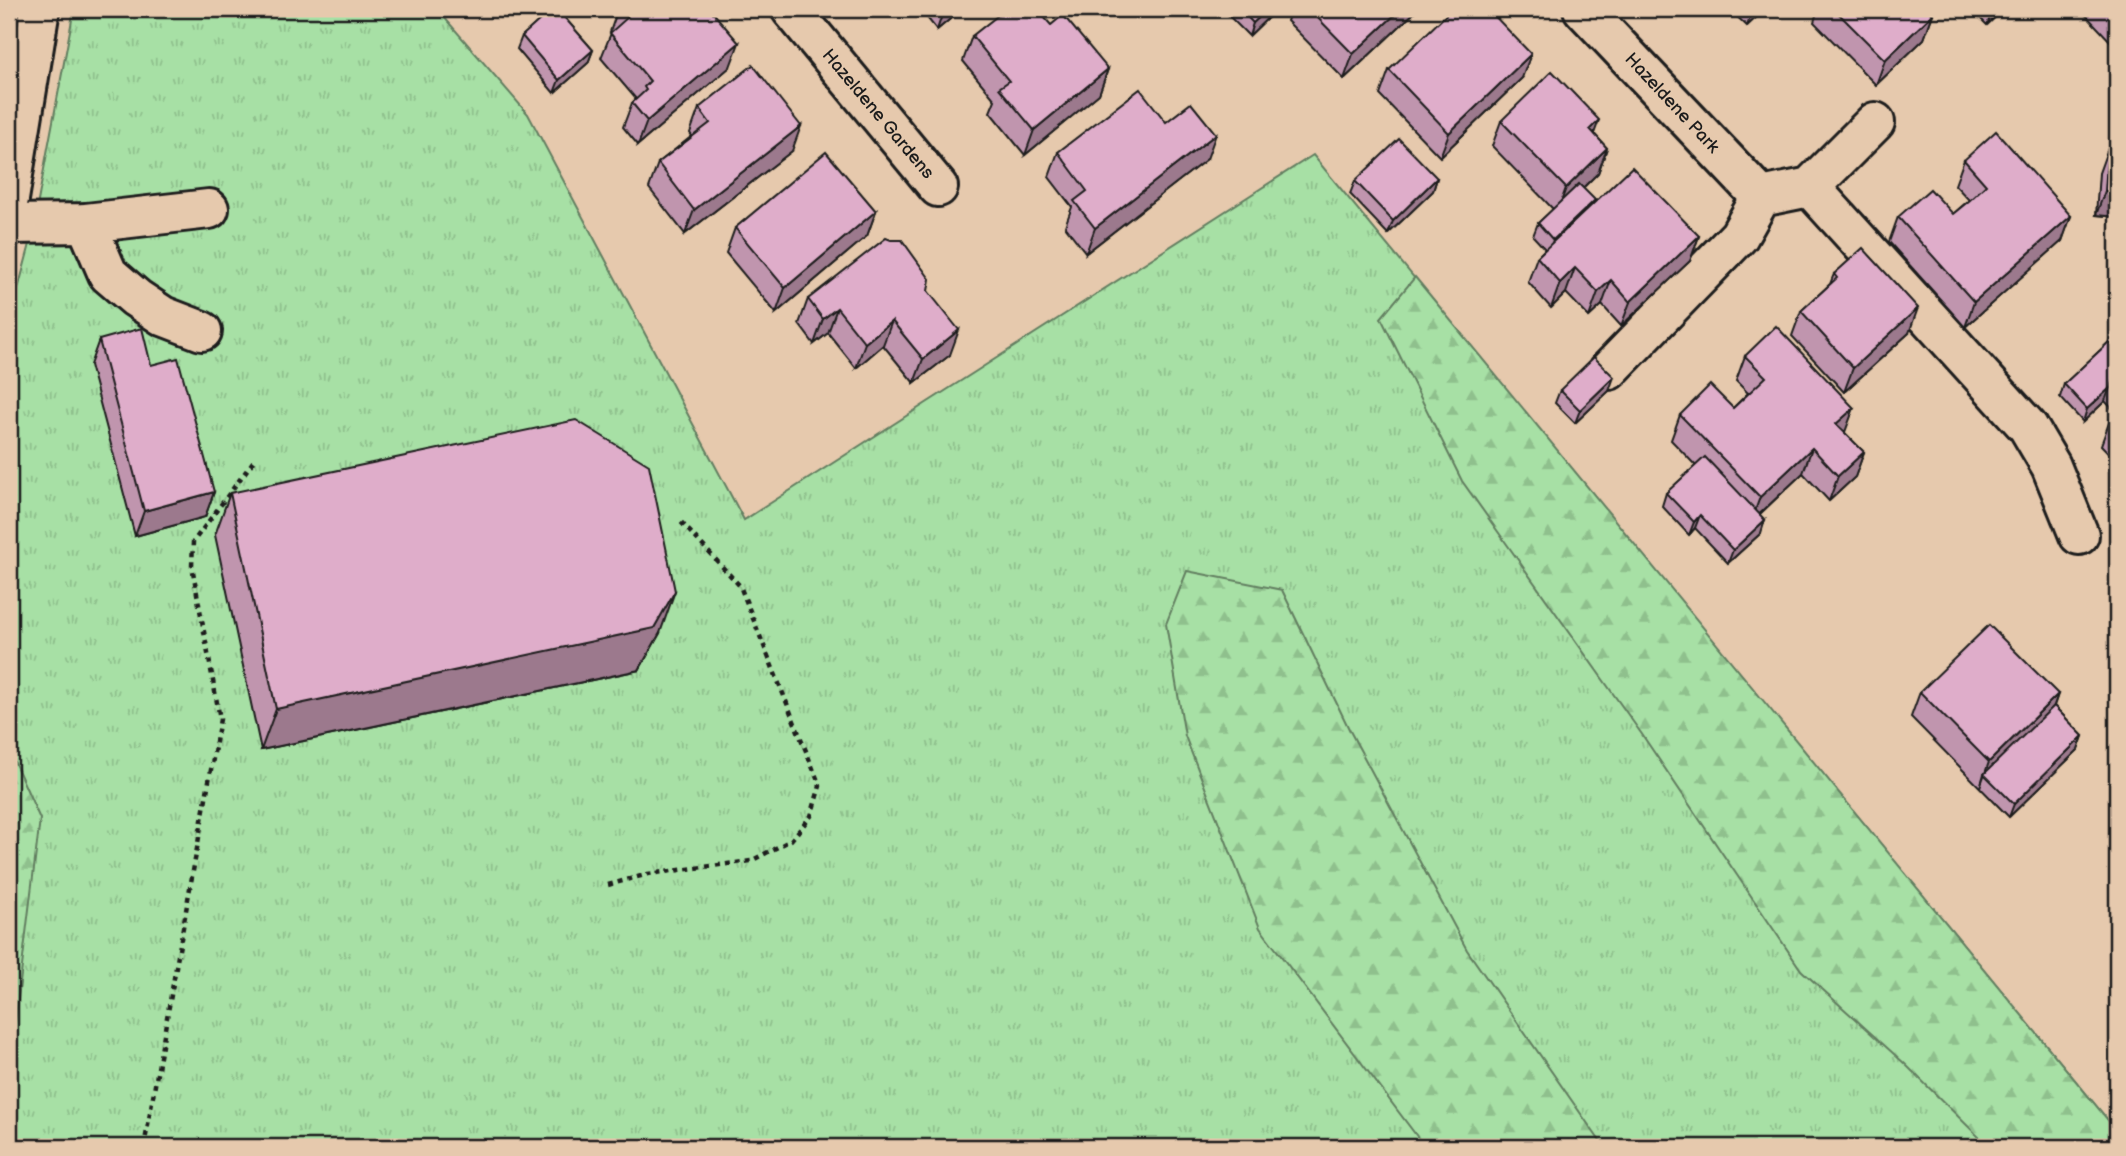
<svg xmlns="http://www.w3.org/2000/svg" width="2126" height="1156" font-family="'Balsamiq Sans',sans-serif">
  <defs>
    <pattern id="grass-tufts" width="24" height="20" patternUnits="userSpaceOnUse" patternTransform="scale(1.75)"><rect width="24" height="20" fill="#a7e0a5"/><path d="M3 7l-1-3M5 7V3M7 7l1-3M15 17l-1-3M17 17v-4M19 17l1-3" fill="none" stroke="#8fc08d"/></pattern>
    <pattern id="forest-firs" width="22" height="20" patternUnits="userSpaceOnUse" patternTransform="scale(1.75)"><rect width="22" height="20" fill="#a7e0a5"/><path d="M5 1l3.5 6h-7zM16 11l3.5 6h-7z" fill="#8fc08d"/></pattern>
  </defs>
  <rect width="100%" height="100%" fill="#e6c9ad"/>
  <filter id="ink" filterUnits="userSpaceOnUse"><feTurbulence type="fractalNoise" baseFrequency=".0143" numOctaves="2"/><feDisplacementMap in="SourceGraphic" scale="14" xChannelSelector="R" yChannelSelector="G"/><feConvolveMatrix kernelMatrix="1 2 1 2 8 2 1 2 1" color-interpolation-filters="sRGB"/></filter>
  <g filter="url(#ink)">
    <!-- grass -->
    <path fill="url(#grass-tufts)" stroke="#627e60" stroke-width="2" d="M74 9H437L528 114 744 520 1313 155 2117 1131V1147H9V323L30 244Z"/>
    <!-- forest -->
    <g fill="url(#forest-firs)" stroke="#627e60" stroke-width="2">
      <path d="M1415 277 2117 1131V1147H1989L1905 1064 1801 970 1641 733 1462 481 1381 318Z"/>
      <path d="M1187 571 1282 590 1350 731 1467 950 1604 1147H1425L1260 928 1185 736 1166 624Z"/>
      <path d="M9 750 40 819 9 1073Z"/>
    </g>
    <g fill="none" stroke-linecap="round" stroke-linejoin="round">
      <!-- minor casing -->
      <g stroke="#1c1c1c" stroke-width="44">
        <g id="minor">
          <path d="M791 9 938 187"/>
          <path d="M1583 9 1761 197"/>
          <path d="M1810 187 2028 427 2051 466 2079 535"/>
          <path d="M9 199 40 9"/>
          <path d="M86 223 108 274 136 298 163 316 202 331"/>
          <path d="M9 224 86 223 209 209"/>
          <path d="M1609 370 1739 236 1761 197 1810 187 1875 122"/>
        </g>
      </g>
      <!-- path -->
      <g stroke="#1c1c1c" stroke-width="4.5" stroke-dasharray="5 5" stroke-linecap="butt">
        <path d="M608 885 648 874 751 861 791 840 811 816 820 786 740 586 681 522"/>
        <path d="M144 1147 220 719 192 566 193 542 255 459"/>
      </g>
      <!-- minor -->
      <use href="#minor" stroke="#e6c9ad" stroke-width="38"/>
    </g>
    <!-- wall -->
    <g fill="#c095ae" stroke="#1c1c1c" stroke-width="2">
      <path d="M549 9H557L593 50 588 63 554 93 517 49 522 36 550 11Z"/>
      <path d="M618 9H710L730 67 638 145 623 127 632 103 636 99 601 58 611 33 610 32Z"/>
      <path d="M920 9H962L937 30Z"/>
      <path d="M1229 9H1277L1249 36 1227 14Z"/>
      <path d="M1291 9H1418L1344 79 1287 21Z"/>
      <path d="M1729 9H1765L1747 26Z"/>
      <path d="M1818 9H1927L1933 14 1924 39 1876 85 1814 22Z"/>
      <path d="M1971 9H2004L1987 25Z"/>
      <path d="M2080 9H2117V38L2112 43Z"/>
      <path d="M1051 25 1108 69 1099 94 1025 155 990 112 995 100 963 61 972 36Z"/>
      <path d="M1389 70 1522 78 1440 157 1380 95Z"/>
      <path d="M699 108 792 151 685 234 649 188 658 163 692 136 690 133Z"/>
      <path d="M1501 121 1594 134 1607 148 1598 173 1583 188 1593 203 1699 236 1690 261 1621 326 1602 305 1589 317 1566 293 1551 308 1528 282 1537 257 1545 249 1533 236 1538 223 1553 209 1492 146Z"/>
      <path d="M1166 122 1207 159 1086 253 1065 226 1072 207 1049 177 1058 152Z"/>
      <path d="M2108 148 2117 217 2096 215 2099 173Z"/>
      <path d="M1964 160 2071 216 2062 241 1965 327 1889 242 1898 217 1953 214 1969 200 1955 185Z"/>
      <path d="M1437 178 1433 191 1388 234 1350 194 1355 181Z"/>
      <path d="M876 211 867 236 776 313 726 253 735 228Z"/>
      <path d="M1834 274 1909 333 1844 392 1792 336 1801 311 1830 284Z"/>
      <path d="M928 291 950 355 914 383 883 345 856 368 828 333 814 344 799 324 808 299Z"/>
      <path d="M2117 327V462L2101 445 2110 420 2117 414 2105 401 2083 422 2060 397 2064 384 2109 342 2113 330Z"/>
      <path d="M99 340 151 365 214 492 205 517 135 536 90 365Z"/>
      <path d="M1745 356 1845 433 1864 452 1855 477 1829 501 1803 473 1760 514 1761 533 1728 563 1695 528 1689 535 1662 506 1666 493 1696 466 1671 440 1680 415 1733 408 1748 393 1736 381Z"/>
      <path d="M1560 390 1609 391 1575 423 1555 403Z"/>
      <path d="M230 493 660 633 639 670 261 750 215 535Z"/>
      <path d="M1920 692 2058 694 2054 706 2083 736 2078 750 2009 817 1911 717Z"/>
    </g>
    <!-- shaded-wall -->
    <g fill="#9c798d" stroke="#1c1c1c" stroke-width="2">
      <path d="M944 9H962L937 30Z"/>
      <path d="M1268 9H1277L1249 36 1253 23Z"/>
      <path d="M1401 9H1418L1344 79 1353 54Z"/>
      <path d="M1753 9H1765L1747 26Z"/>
      <path d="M1995 9H2004L1987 25 1992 12Z"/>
      <path d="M1933 14 1924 39 1876 85 1885 60Z"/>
      <path d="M2117 28V38L2112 43Z"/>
      <path d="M739 43 730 67 638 145 647 121Z"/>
      <path d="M593 50 588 63 554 93 559 80Z"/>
      <path d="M1531 54 1522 78 1440 157 1449 133Z"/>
      <path d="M1108 69 1099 94 1025 155 1034 130Z"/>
      <path d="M1599 120 1590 145V129Z"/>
      <path d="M801 126 792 151 685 234 694 210Z"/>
      <path d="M1216 134 1207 159 1086 253 1095 228Z"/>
      <path d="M1607 148 1598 173 1557 213 1566 188Z"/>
      <path d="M1437 178 1433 191 1388 234 1393 221Z"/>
      <path d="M2105 191H2117V217L2096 215Z"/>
      <path d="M1595 200 1590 213 1548 253 1553 240Z"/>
      <path d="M876 211 867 236 776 313 785 288Z"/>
      <path d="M2071 216 2062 241 1965 327 1974 302Z"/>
      <path d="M1699 236 1690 261 1621 326 1630 302Z"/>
      <path d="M1575 268 1566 293 1551 308 1560 283Z"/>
      <path d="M1611 280 1602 305 1589 317 1598 292Z"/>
      <path d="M837 308 828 333 814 344 823 319Z"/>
      <path d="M1918 308 1909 333 1844 392 1853 368Z"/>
      <path d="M892 321 883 345 856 368 865 343Z"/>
      <path d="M959 330 950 355 914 383 923 359Z"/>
      <path d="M1614 377 1609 391 1575 423 1580 410Z"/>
      <path d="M2110 388 2105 401 2083 422 2087 409Z"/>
      <path d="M1854 408 1845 432 1836 424Z"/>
      <path d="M1812 448 1803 473 1751 522 1760 497Z"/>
      <path d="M1864 452 1855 477 1829 501 1838 476Z"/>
      <path d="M214 492 205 517 135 536 144 511Z"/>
      <path d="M1700 515 1695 528 1689 535 1694 522Z"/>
      <path d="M1765 520 1761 533 1728 563 1733 550Z"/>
      <path d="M675 591 660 633 639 670 261 750 276 709Z"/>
      <path d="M2058 694 2049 719 1984 774 1980 787 1989 762Z"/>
      <path d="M2083 736 2078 750 2009 817 2014 804Z"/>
    </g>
    <!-- building -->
    <g fill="#dfadca" stroke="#1c1c1c" stroke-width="2">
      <path d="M552 9H557L593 50 559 80 522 36Z"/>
      <path d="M621 9H710L739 43 647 121 632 103 646 90 644 87 650 81 610 33 628 17Z"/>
      <path d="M1006 9H1037L1051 25 1063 15 1108 69 1034 130 999 88 1009 81 972 36Z"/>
      <path d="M1240 9H1268L1253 23Z"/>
      <path d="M1309 9H1401L1353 54Z"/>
      <path d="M1452 9H1488L1531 54 1449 133 1389 70Z"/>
      <path d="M1834 9H1927L1933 14 1885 60Z"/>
      <path d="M2112 9H2117V15Z"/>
      <path d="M753 65 801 126 694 210 658 163 710 123 699 108Z"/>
      <path d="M1552 71 1599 120 1590 129 1607 148 1566 188 1501 121Z"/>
      <path d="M1140 89 1166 122 1191 103 1216 134 1095 228 1074 201 1087 191 1058 152Z"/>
      <path d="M1996 131 2071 216 1974 302 1898 217 1930 189 1953 214 1970 200 1986 185 1964 160Z"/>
      <path d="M1399 139 1437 178 1393 221 1355 181Z"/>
      <path d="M2108 148 2117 149V191H2105Z"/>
      <path d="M826 152 876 211 785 288 735 228Z"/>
      <path d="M1632 167 1699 236 1630 302 1611 280 1598 292 1575 268 1560 283 1537 257Z"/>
      <path d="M1579 184 1595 200 1553 240 1538 223Z"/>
      <path d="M886 238 891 240H902L930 279 928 291 959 330 923 359 892 321 865 343 837 308 823 319 808 299Z"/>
      <path d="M1863 248 1918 308 1853 368 1801 311 1837 278 1834 274Z"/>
      <path d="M1776 326 1854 408 1836 424 1864 452 1838 476 1812 448 1760 497 1680 415 1710 385 1733 408 1766 377 1745 356Z"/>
      <path d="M2117 327V335L2113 330Z"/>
      <path d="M142 328 151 365 178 358 214 492 144 511 99 340Z"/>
      <path d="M2109 342 2117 351V373L2114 376 2110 388 2087 409 2064 384Z"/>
      <path d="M1594 357 1614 377 1580 410 1560 390Z"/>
      <path d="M2117 414V428L2110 420Z"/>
      <path d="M576 420 649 465 675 591 654 628 276 709 230 493Z"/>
      <path d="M1705 457 1765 520 1733 550 1700 515 1694 522 1666 493Z"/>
      <path d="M1989 625 2058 694 1989 762 1920 692Z"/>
      <path d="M2054 706 2083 736 2014 804 1984 774Z"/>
    </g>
  </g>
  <g text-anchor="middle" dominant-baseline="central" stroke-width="5" stroke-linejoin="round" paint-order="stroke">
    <!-- street labels -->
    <g font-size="18" fill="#1c1c1c" stroke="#e6c9ad">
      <text transform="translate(1672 103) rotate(47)">Hazeldene Park</text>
      <text transform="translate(878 114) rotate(50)">Hazeldene Gardens</text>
    </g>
  </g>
  <!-- margin -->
  <rect width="2126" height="1156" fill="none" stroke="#e6c9ad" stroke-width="35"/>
  <rect x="18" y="18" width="2091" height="1121" fill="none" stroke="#1c1c1c" stroke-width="2.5" filter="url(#ink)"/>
</svg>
